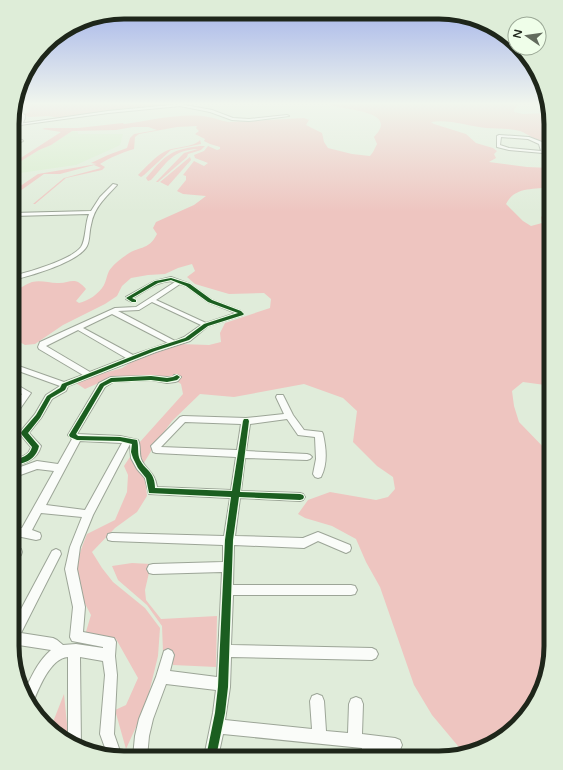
<svg xmlns="http://www.w3.org/2000/svg" width="563" height="770" font-family="'Varela Round',sans-serif">
  <rect width="100%" height="100%" fill="#e0ecda"/>
  <!-- built -->
  <path fill="#d8edce" d="M72 131 78 132V134H123L120 145 116 147 76 165 13 174V166L39 150 51 145Z"/>
  <!-- green -->
  <g fill="#eec5c0">
    <path d="M15 104H193L150 106 94 113 66 119 48 116 29 117 23 114 30 112 29 109Z"/>
    <path d="M328 104H519L514 110V112L523 114 548 113 551 129 547 130 551 131V143C540 144 530 135 520 131 509 128 497 129 486 128 468 126 449 119 431 122L434 124 466 134 476 143 493 148 497 151 494 154 496 158 489 162 527 167 551 168 549 176H551V187C534 190 515 186 506 204L523 221 531 226 542 223 541 217 546 213 551 214V388L545 385 523 382 512 391 514 406 519 422 551 455V654L532 708 489 746 463 752 432 715 414 685 380 587 366 562 356 539 332 526 305 518 298 514 308 500 330 492 376 500 388 497 395 489 393 477 377 466 353 442 357 411 343 398 304 384 234 397 200 394 172 421 156 443 142 466 145 478 147 496 137 512 115 528 92 552 102 568 113 582 145 608 160 628 158 656 146 705 126 749 115 710 126 705 138 678 116 639 85 635 91 615C72 581 73 569 87 534L115 520 127 492 128 475 124 466 139 443 183 394 181 384 168 376 129 377 110 378 85 389 76 383 94 376 122 368 135 360 180 344 209 345 221 342 220 333 225 323 270 308 271 299 264 293 229 294 195 284 187 277 195 271 192 264 178 268 165 274 148 275 131 278 122 286 117 296 105 304 63 325 35 344 25 345 16 340 13 342V292C19 289 26 284 32 282 41 280 49 283 57 283 70 284 74 275 86 289L76 301 79 303C88 301 99 294 104 285 106 281 107 275 109 271 112 266 120 259 125 256 138 245 148 252 157 234L153 228 156 222 194 205 206 196 183 194 177 191 186 180V176L183 175 194 161 204 166 208 163 195 158 194 155 204 151 208 146 217 150 220 149V147L210 144 204 141 205 139 195 134 199 131 196 128 197 126 177 127 139 134 135 137 134 149C121 153 111 157 100 164L105 167 102 170 66 178 35 204H33L64 178 101 168 94 165 60 174H44L13 196V191L38 174 97 164 91 163 108 155 127 148 130 138 134 134 157 130 148 127H133L116 130 72 131 51 145 39 150 13 166V163L61 132 42 129 45 128H78L123 123 124 124C148 121 184 112 208 117 215 118 221 121 229 122L304 118 309 120 306 125 322 133 324 142 328 148 352 154 370 156 373 152 377 144 374 137C401 109 341 111 328 104Z"/>
    <path d="M200 140 201 144 171 150 144 175 141 177 138 175C146 167 155 157 164 152 175 146 193 148 200 140Z"/>
    <path d="M200 146H205L201 150 188 154 187 157 158 182H156L184 153 198 149C172 150 168 162 151 180L148 181 146 178C166 155 169 150 200 146Z"/>
    <path d="M190 157 191 160 168 186 160 182Z"/>
    <path d="M132 563 151 564 145 590 146 600 161 619 217 616 216 667 173 665V650L163 652 162 626 147 605 118 580 112 566Z"/>
    <path d="M64 694 68 735 67 741 62 739 51 727Z"/>
  </g>
  <g fill="none" stroke-linecap="round" stroke-linejoin="round">
    <!-- stream -->
    <path stroke="#dbb2eb" stroke-width="1" d="M207 104 209 106"/>
    <!-- minor casing -->
    <g stroke="#9ca597" stroke-width="2">
      <g id="minor">
        <path d="M180 104 212 110 233 118 249 119 287 115 289 116 249 121 232 120 210 112 180 106 108 113 20 125 18 124 108 111Z"/>
        <path d="M542 104H546L547 106Z"/>
        <path d="M499 135 529 137 542 142 545 152 543 153 509 150 497 147V136ZM501 137 528 139 539 144 541 151 509 148 500 145Z"/>
        <path d="M13 138 22 140 23 141 13 145V143L17 141 13 140Z"/>
        <path d="M113 184 117 185C106 197 94 207 91 225 89 232 90 240 87 246 79 262 30 276 13 280V276C29 272 71 260 81 247 86 240 85 223 89 214L13 216V213L91 211 100 197Z"/>
        <path d="M171 277 190 284 212 300 241 311 244 314 243 315 208 326 190 341 156 352 68 386 66 391 52 399 41 418 29 433 41 446C37 460 25 464 12 466V459C20 458 29 456 31 447L21 435 20 433 21 431 35 414 46 395 60 386 13 369V364L64 382 83 375 39 349 38 347 40 342 115 308 136 307 175 282C161 278 144 292 133 298L136 300V302H132L126 299V297L155 281ZM180 284 186 286 208 302 236 313 206 323 156 300ZM152 302 201 325 184 337 175 341 118 311 139 310ZM112 314 168 343 133 355 83 328ZM78 330 126 358 90 372 46 346Z"/>
        <path d="M174 375H177L181 377 178 381 175 382 167 383 151 380 113 382 105 387 77 434 120 436 138 440C141 446 139 453 141 459 146 471 155 472 157 487L231 490 236 457 156 453 153 452 151 446 180 417 183 416 246 418 284 414 276 397 277 395H283L293 415 304 430 322 432 323 434C326 448 328 463 321 477L318 478 315 477 313 474 316 459 315 437 298 435 287 419 250 424 246 451 307 454 310 455 312 457 310 459 307 460 245 458 241 491 300 493 303 494 305 497 303 500 300 501 240 498 235 536 303 538 318 532 350 545 351 548 350 551 346 553 318 541 304 548 234 545 233 585H351L355 586 357 590 355 594 351 595H233L231 645 372 648 376 650 378 654 376 658 372 660 231 657 230 687 225 720 312 729 310 701 312 696 317 694 322 696 324 701 326 731 348 733 349 704 351 699 356 697 361 699 363 704 362 734 395 738 400 740 402 745 400 750 395 752 376 750 375 758H361L362 748 223 734 218 757H204L213 713 216 690 166 684 153 719 149 736 147 757H133L135 736 139 719 156 677 164 651 168 649 172 651 174 655 170 671 217 677 222 572 153 574 149 573 147 569 149 565 153 564 223 562V545L112 541 108 540 107 537 108 534 112 533 224 536 230 498 149 494 145 478 137 469 131 458 130 444 93 515 80 547 77 569 85 607 83 632 114 638 116 642 115 656 117 675 114 734 122 757 108 756 100 734 105 675 103 661 80 657 81 746 68 741V657C50 658 38 690 32 705L23 694C31 678 37 662 51 650L12 644V626L52 551 56 549 60 551 61 554 21 633 53 638 57 640 63 645 76 644 103 648V647L72 641 70 637 73 607 65 569 70 547 82 517 41 513 32 530 40 533 41 536 40 539 36 540 12 535V527L22 528 54 471 37 469 12 478V470L37 461 58 464 72 439 68 435 99 383 111 377 151 376 167 377H173ZM185 422 241 424 237 450 161 447ZM80 441 122 443 85 510 46 505Z"/>
        <path d="M12 382 31 393 15 416 12 417V407L22 394 12 388Z"/>
        <path d="M12 546 21 549 22 552 21 555 17 557 12 556Z"/>
      </g>
    </g>
    <!-- major casing -->
    <g stroke="#9ca597" stroke-width="2">
      <path id="major" d="M13 110 25 115V118L22 125 13 128V125L18 123 21 117 13 113Z"/>
    </g>
    <!-- minor -->
    <use href="#minor" fill="#fafcf9" fill-rule="evenodd"/>
    <!-- major -->
    <use href="#major" fill="#fafcf9" fill-rule="evenodd"/>
    <!-- cycleway casing -->
    <g stroke="#effee9" stroke-width="2">
      <g id="cycleway">
        <path d="M171 278 190 284 212 300 241 311 244 314 243 315 208 326 189 340 155 351 67 386 65 390 51 398 40 418 28 433 39 446C36 460 25 463 12 466V460C21 458 30 456 32 447L22 435 21 433 22 431 36 415 47 396 60 388 62 384 151 349 185 338 204 324 238 313 208 302 186 286 171 280 158 283 132 298 136 300V302H132L126 298 155 281Z"/>
        <path d="M177 375 180 377 177 380 167 382 151 380 112 382 104 386 76 434 78 436 120 437 137 440C139 447 137 453 140 460 142 464 145 467 148 470 153 475 155 481 155 488L232 491 243 421 244 419H248L249 421 240 492 300 494 303 495 304 497 303 499 300 500 239 497 233 540 228 687 225 713 216 757H206L215 713 218 687 225 540 231 497 149 493 146 478 138 468 133 458 131 452 132 444 120 441 77 440 70 437 69 435 100 384 111 378 151 376 167 378 173 377Z"/>
      </g>
    </g>
    <!-- cycleway -->
    <use href="#cycleway" fill="#1b5e20" fill-rule="evenodd"/>
  </g>
  <!-- sky -->
  <linearGradient id="sky" x2="0" y2="1"><stop stop-color="#a3b3e9"/><stop offset="0.49" stop-color="#f1f6ee"/><stop offset="1" stop-color="#f1f6ee" stop-opacity="0"/></linearGradient>
  <rect width="563" height="212" fill="url(#sky)"/>
  <!-- crop -->
  <path d="M0 0H563V770H0ZM124 19H439A105 105 0 0 1 544 124V646A105 105 0 0 1 439 751H124A105 105 0 0 1 19 646V124A105 105 0 0 1 124 19Z" fill="#deedd8" fill-rule="evenodd"/>
  <path fill="none" stroke="#1e261a" stroke-width="5" d="M124 19H439A105 105 0 0 1 544 124V646A105 105 0 0 1 439 751H124A105 105 0 0 1 19 646V124A105 105 0 0 1 124 19Z"/>
  <!-- north arrow -->
  <g transform="translate(527 36) rotate(283)"><circle r="19" fill="#effee9" stroke="#9ba896"/>
  <path d="M0-3L7 15L0 10L-7 15Z" fill="#626b5d"/>
  <text y="-6" font-size="11" font-weight="bold" text-anchor="middle" fill="#1e261a">N</text>
  </g>
</svg>
